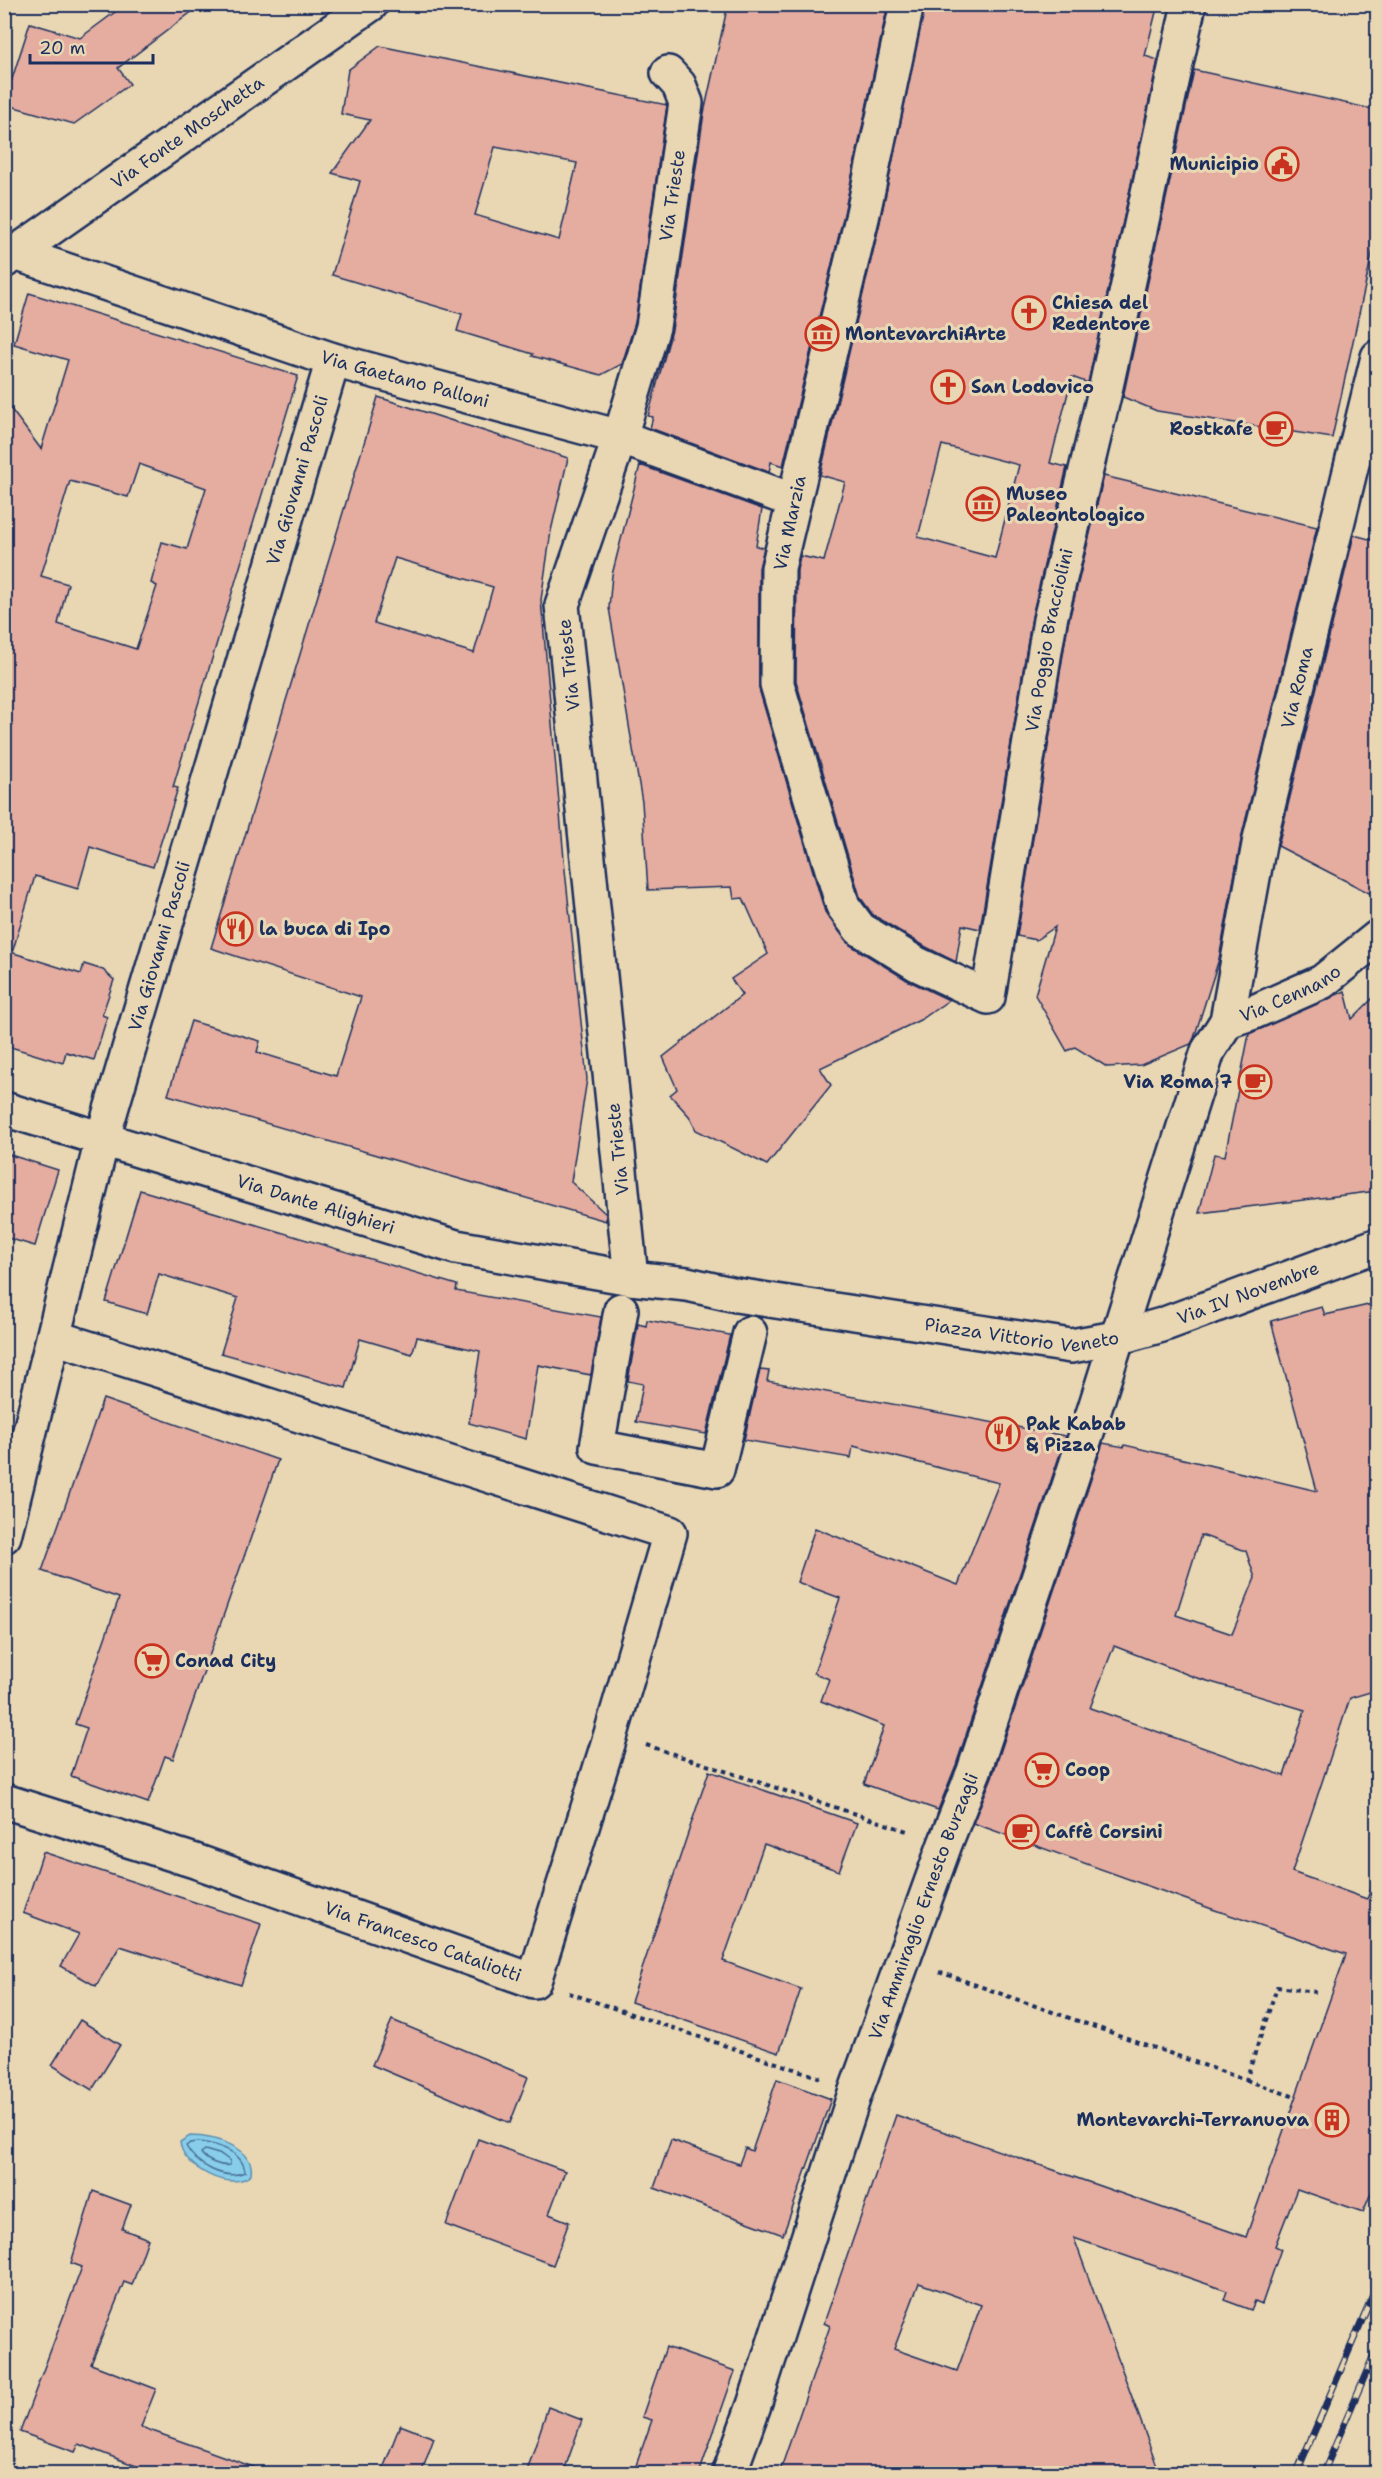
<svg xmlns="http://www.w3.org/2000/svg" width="1382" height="2478" font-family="'Shantell Sans',sans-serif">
  <rect width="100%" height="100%" fill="#e9d7b4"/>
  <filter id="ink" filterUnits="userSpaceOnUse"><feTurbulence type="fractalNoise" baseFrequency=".0167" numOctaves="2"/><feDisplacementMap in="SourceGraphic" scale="12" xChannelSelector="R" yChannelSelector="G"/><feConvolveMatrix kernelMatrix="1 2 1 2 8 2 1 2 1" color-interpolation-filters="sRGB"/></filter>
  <g filter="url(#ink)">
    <!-- water -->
    <path fill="#88cde9" stroke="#5c8eb1" stroke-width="1.5" d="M190 2136C211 2136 256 2146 251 2175 230 2193 182 2167 180 2142Z"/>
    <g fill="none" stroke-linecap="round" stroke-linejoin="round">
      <!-- shore -->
      <g stroke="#476e96" stroke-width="1.5">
        <path d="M199 2142C216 2144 243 2151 245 2172 224 2181 196 2165 186 2146L190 2143Z"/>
        <path d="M205 2150 222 2155 230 2161V2165C221 2167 206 2161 201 2153Z"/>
      </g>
    </g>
    <!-- building -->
    <g fill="#e5aca0" stroke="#1b2f5e" stroke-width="1.5" fill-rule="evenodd">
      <path d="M126 4H202L118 68 130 84 74 124 4 104 30 23 80 38Z"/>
      <path d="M728 4H888L844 214 783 466 771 462 769 472 650 428 653 417 648 416 672 330 704 113Z"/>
      <path d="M925 4H1158L1145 56 1158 60 1088 383 1072 377 1050 463 1067 467 1032 617 980 929 962 925 956 962 926 947 873 915 860 897 796 681 797 570 800 556 824 561 845 482 820 475 880 222ZM942 445 1019 465 995 558 918 537Z"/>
      <path d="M380 46 667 105 635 323 622 364 601 375 532 356 533 354 457 331 462 314 332 275 360 181 332 173 370 120 341 114 348 70ZM495 147 577 163 559 240 475 215Z"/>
      <path d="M1194 70 1377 110V231L1332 438 1157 411 1123 397Z"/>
      <path d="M29 293 298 376 173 787 178 788 153 867 90 847 78 889 35 876 13 950 4 949V400L41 449 68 360 14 344ZM139 464 206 488 187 549 162 542 151 583 157 586 136 649 58 624 68 584 41 576 70 481 128 497Z"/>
      <path d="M378 397 568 458 551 531 541 600 565 870 587 1079 571 1182 606 1214V1221L168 1095 191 1021 260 1041 257 1052 336 1076 361 997 211 948ZM395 558 493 587 474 653 374 623Z"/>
      <path d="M640 465 762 509 756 546 764 548 759 568V689L825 912 850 945 907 980 949 1000 922 1019 820 1068 831 1085 767 1165 696 1130 689 1116 670 1095 677 1089 663 1057 742 995 731 979 768 954 743 898 734 899 732 887 648 890 642 802 609 608 612 575Z"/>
      <path d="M1104 476 1317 527 1242 835 1219 959 1194 1038 1191 1044 1141 1065 1107 1067 1075 1047 1067 1051 1035 995 1055 927 1036 940 1017 936 1068 624Z"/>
      <path d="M1354 535 1377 541V897L1278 846Z"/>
      <path d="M4 950 81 974 84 964 103 970 114 980 102 1015 107 1017 94 1060 66 1052 63 1063 4 1045Z"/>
      <path d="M1345 991 1352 1019 1377 994V1191L1199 1213 1214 1154 1225 1156 1249 1034Z"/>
      <path d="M4 1153 58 1170 35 1246 4 1237Z"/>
      <path d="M140 1190 457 1285 456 1291 601 1317 591 1375 538 1365 526 1439 469 1423 480 1351 417 1337 412 1354 360 1339 346 1388 221 1353 238 1298 159 1274 147 1314 106 1302Z"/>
      <path d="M1377 1303V1690L1350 1698 1292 1872 1367 1899 1375 1878 1377 1879V2179L1363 2212 1297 2189 1275 2246 1281 2249 1262 2304 1255 2301 1251 2310 1224 2300 1227 2291 1074 2238 1160 2474H779L830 2326 824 2323 896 2115 1246 2237 1346 1954 1212 1909 973 1823 992 1777 1103 1443 1124 1447 1125 1445 1317 1491 1271 1321 1322 1307 1325 1315ZM1201 1535 1246 1551 1255 1578 1232 1634 1176 1615ZM1114 1646 1194 1677 1305 1710 1284 1776 1090 1708ZM919 2283 981 2305 957 2371 894 2349Z"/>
      <path d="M647 1320 730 1335 706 1434 636 1422 643 1384 628 1381 638 1324 646 1326Z"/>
      <path d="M760 1370 769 1371 767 1381 1066 1436 956 1765 938 1810 864 1784 884 1726 821 1701 829 1679 814 1673 840 1598 797 1582 815 1528 958 1585 999 1483 853 1446 851 1458 744 1440Z"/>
      <path d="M103 1399 278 1460 173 1759 165 1756 148 1803 71 1776 87 1728 75 1724 119 1598 42 1571Z"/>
      <path d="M709 1771 857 1823 839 1871 764 1844 723 1961 801 1989 779 2053 631 2002Z"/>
      <path d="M43 1852 261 1924 241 1985 120 1946 96 1986 61 1966 79 1934 23 1913Z"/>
      <path d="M80 2020 120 2045 92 2090 52 2065Z"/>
      <path d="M392 2020 528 2077 510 2123 372 2065Z"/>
      <path d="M777 2079 831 2099 783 2235 654 2188 671 2140 739 2164 745 2148 752 2151Z"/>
      <path d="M478 2139 565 2171 549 2214 569 2222 553 2265 446 2225Z"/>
      <path d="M93 2191 131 2205 122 2229 148 2239 132 2285 124 2282 91 2364 156 2389 141 2427 259 2469 258 2474H157L79 2444 75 2452 20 2432 82 2267 71 2263Z"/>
      <path d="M666 2347 735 2371 699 2474H633L652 2420 642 2417Z"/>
      <path d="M548 2407 582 2420 563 2474H526Z"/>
      <path d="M400 2425 434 2438 421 2474H381Z"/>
    </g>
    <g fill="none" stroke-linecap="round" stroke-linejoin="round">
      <!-- minor casing -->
      <g stroke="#1b2f5e" stroke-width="38">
        <g id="minor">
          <path id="s1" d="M907 4 862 218 778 568 777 684 843 906 860 929 917 964 988 997 1050 620 1105 391 1189 4"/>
          <path id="s2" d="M15 253 333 360 620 437 794 501"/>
          <path id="s3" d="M4 261 371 4"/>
          <path id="s4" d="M1227 1021 1254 1012 1322 982 1378 937"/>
          <path id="s5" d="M4 1109 456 1247 631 1278 687 1284 736 1295 1071 1346 1116 1338 1162 1325 1378 1245"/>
          <path id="s6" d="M631 1278 562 605 620 437 653 327 686 103 679 85 668 73"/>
          <path d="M621 1310 597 1447 717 1470 750 1333"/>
          <path id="s7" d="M4 1536 102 1140 333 360"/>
          <path id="s8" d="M4 1801 195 1861 534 1981 611 1734 670 1533 54 1337"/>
          <path id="s9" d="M729 2474 754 2405 854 2096 945 1844 974 1771 1094 1411 1208 1051 1227 1021 1260 839 1378 357"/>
        </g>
      </g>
      <!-- path -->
      <g stroke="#1b2f5e" stroke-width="4" stroke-dasharray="4.5 4.5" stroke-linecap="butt">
        <path d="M646 1745 910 1832"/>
        <path d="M939 1972 1246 2080 1277 1987 1316 1992"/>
        <path d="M569 1993 821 2078"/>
        <path d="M1246 2080 1295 2097"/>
      </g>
      <!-- minor -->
      <use href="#minor" stroke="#e9d7b4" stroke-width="33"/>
      <!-- rail casing -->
      <g stroke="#1b2f5e" stroke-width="7">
        <g id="rail">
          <path d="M1296 2474 1378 2283"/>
          <path d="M1323 2474 1378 2345"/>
        </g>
      </g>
      <!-- rail -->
      <use href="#rail" stroke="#e9d7b4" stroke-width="4.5" stroke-dasharray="14" stroke-linecap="butt"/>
    </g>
  </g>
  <!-- icons -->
  <defs>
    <g id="civic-ring" transform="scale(1.725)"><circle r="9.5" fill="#e9d7b4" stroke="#c8321e" stroke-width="1.5"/><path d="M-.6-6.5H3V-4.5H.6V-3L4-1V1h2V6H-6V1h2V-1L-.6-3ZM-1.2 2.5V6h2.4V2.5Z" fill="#c8321e"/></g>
    <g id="church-ring" transform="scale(1.725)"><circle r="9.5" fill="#e9d7b4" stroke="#c8321e" stroke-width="1.5"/><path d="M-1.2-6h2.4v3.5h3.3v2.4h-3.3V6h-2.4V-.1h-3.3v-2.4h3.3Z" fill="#c8321e"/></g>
    <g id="museum-ring" transform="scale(1.725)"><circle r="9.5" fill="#e9d7b4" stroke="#c8321e" stroke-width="1.5"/><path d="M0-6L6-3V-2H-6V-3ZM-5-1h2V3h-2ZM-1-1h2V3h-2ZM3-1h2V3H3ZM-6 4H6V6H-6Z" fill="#c8321e"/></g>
    <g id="cafe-ring" transform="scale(1.725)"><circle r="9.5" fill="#e9d7b4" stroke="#c8321e" stroke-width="1.5"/><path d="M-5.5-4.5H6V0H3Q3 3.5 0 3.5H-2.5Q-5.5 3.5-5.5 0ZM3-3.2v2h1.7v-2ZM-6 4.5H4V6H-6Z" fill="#c8321e"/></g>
    <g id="restaurant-ring" transform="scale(1.725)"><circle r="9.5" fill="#e9d7b4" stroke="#c8321e" stroke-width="1.5"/><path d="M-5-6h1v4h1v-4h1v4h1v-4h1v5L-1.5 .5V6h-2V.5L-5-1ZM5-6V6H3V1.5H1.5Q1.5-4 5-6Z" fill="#c8321e"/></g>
    <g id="supermarket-ring" transform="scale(1.725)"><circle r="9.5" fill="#e9d7b4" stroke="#c8321e" stroke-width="1.5"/><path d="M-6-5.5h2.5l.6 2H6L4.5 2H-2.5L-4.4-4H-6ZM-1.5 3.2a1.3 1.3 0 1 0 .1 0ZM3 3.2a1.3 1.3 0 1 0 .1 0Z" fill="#c8321e"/></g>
    <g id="building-ring" transform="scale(1.725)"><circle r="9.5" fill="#e9d7b4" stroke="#c8321e" stroke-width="1.5"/><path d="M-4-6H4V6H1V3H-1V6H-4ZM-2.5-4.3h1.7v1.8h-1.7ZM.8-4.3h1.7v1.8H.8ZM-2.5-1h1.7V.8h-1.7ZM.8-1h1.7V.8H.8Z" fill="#c8321e"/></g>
  </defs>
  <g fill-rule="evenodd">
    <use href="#civic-ring" x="1282" y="164"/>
    <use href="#church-ring" x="1029" y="313"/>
    <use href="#museum-ring" x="822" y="334"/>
    <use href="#church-ring" x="948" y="387"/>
    <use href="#cafe-ring" x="1276" y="429"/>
    <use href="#museum-ring" x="983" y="504"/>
    <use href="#restaurant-ring" x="236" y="929"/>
    <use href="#cafe-ring" x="1255" y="1082"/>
    <use href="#restaurant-ring" x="1003" y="1434"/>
    <use href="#supermarket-ring" x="152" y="1661"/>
    <use href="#supermarket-ring" x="1042" y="1770"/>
    <use href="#cafe-ring" x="1022" y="1832"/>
    <use href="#building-ring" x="1332" y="2120"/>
  </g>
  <g text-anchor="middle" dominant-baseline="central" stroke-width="6" stroke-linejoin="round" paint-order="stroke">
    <!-- street labels -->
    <g font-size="18" fill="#1b2f5e" stroke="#e9d7b4">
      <text stroke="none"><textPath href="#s3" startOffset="224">Via Fonte Moschetta</textPath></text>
      <text stroke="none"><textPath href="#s6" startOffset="1102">Via Trieste</textPath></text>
      <text stroke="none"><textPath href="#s2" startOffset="410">Via Gaetano Palloni</textPath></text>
      <text stroke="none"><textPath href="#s7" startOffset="1096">Via Giovanni Pascoli</textPath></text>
      <text transform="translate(790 523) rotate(-78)">Via Marzia</text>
      <text stroke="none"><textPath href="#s1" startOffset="1462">Via Poggio Bracciolini</textPath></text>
      <text transform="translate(569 665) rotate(-96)">Via Trieste</text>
      <text stroke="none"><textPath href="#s9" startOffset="1878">Via Roma</textPath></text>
      <text stroke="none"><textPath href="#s7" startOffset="610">Via Giovanni Pascoli</textPath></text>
      <text stroke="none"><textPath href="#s4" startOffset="69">Via Cennano</textPath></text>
      <text transform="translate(618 1149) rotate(-96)">Via Trieste</text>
      <text stroke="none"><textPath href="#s5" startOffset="326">Via Dante Alighieri</textPath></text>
      <text stroke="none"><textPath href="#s5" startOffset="1281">Via IV Novembre</textPath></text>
      <text stroke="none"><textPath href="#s5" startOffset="1046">Piazza Vittorio Veneto</textPath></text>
      <text stroke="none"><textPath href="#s9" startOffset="600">Via Ammiraglio Ernesto Burzagli</textPath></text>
      <text stroke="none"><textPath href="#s8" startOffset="442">Via Francesco Cataliotti</textPath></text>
    </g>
    <!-- poi labels -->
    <g font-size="18" font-weight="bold" fill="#1b2f5e" stroke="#e9d7b4" text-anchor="start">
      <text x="1259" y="164" text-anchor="end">Municipio</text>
      <text x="1052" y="303">Chiesa del<tspan x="1052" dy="21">Redentore</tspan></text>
      <text x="845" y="334">MontevarchiArte</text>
      <text x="971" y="387">San Lodovico</text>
      <text x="1253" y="429" text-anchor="end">Rostkafe</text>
      <text x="1006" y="494">Museo<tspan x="1006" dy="21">Paleontologico</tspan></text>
      <text x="259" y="929">la buca di Ipo</text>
      <text x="1232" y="1082" text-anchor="end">Via Roma 7</text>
      <text x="1026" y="1424">Pak Kabab<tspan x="1026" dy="21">&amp; Pizza</tspan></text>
      <text x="175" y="1661">Conad City</text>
      <text x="1065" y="1770">Coop</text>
      <text x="1045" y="1832">Caffè Corsini</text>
      <text x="1309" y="2120" text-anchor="end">Montevarchi-Terranuova</text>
    </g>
  </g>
  <!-- margin -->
  <rect width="1382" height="2478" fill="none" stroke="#e9d7b4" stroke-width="24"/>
  <rect x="12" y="12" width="1358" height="2454" fill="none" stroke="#1b2f5e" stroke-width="2" filter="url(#ink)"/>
  <!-- scale -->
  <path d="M30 54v9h123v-9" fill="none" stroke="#1b2f5e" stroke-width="3"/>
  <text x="39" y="54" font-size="18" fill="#1b2f5e" stroke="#e9d7b4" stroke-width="4.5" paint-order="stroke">20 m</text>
</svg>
